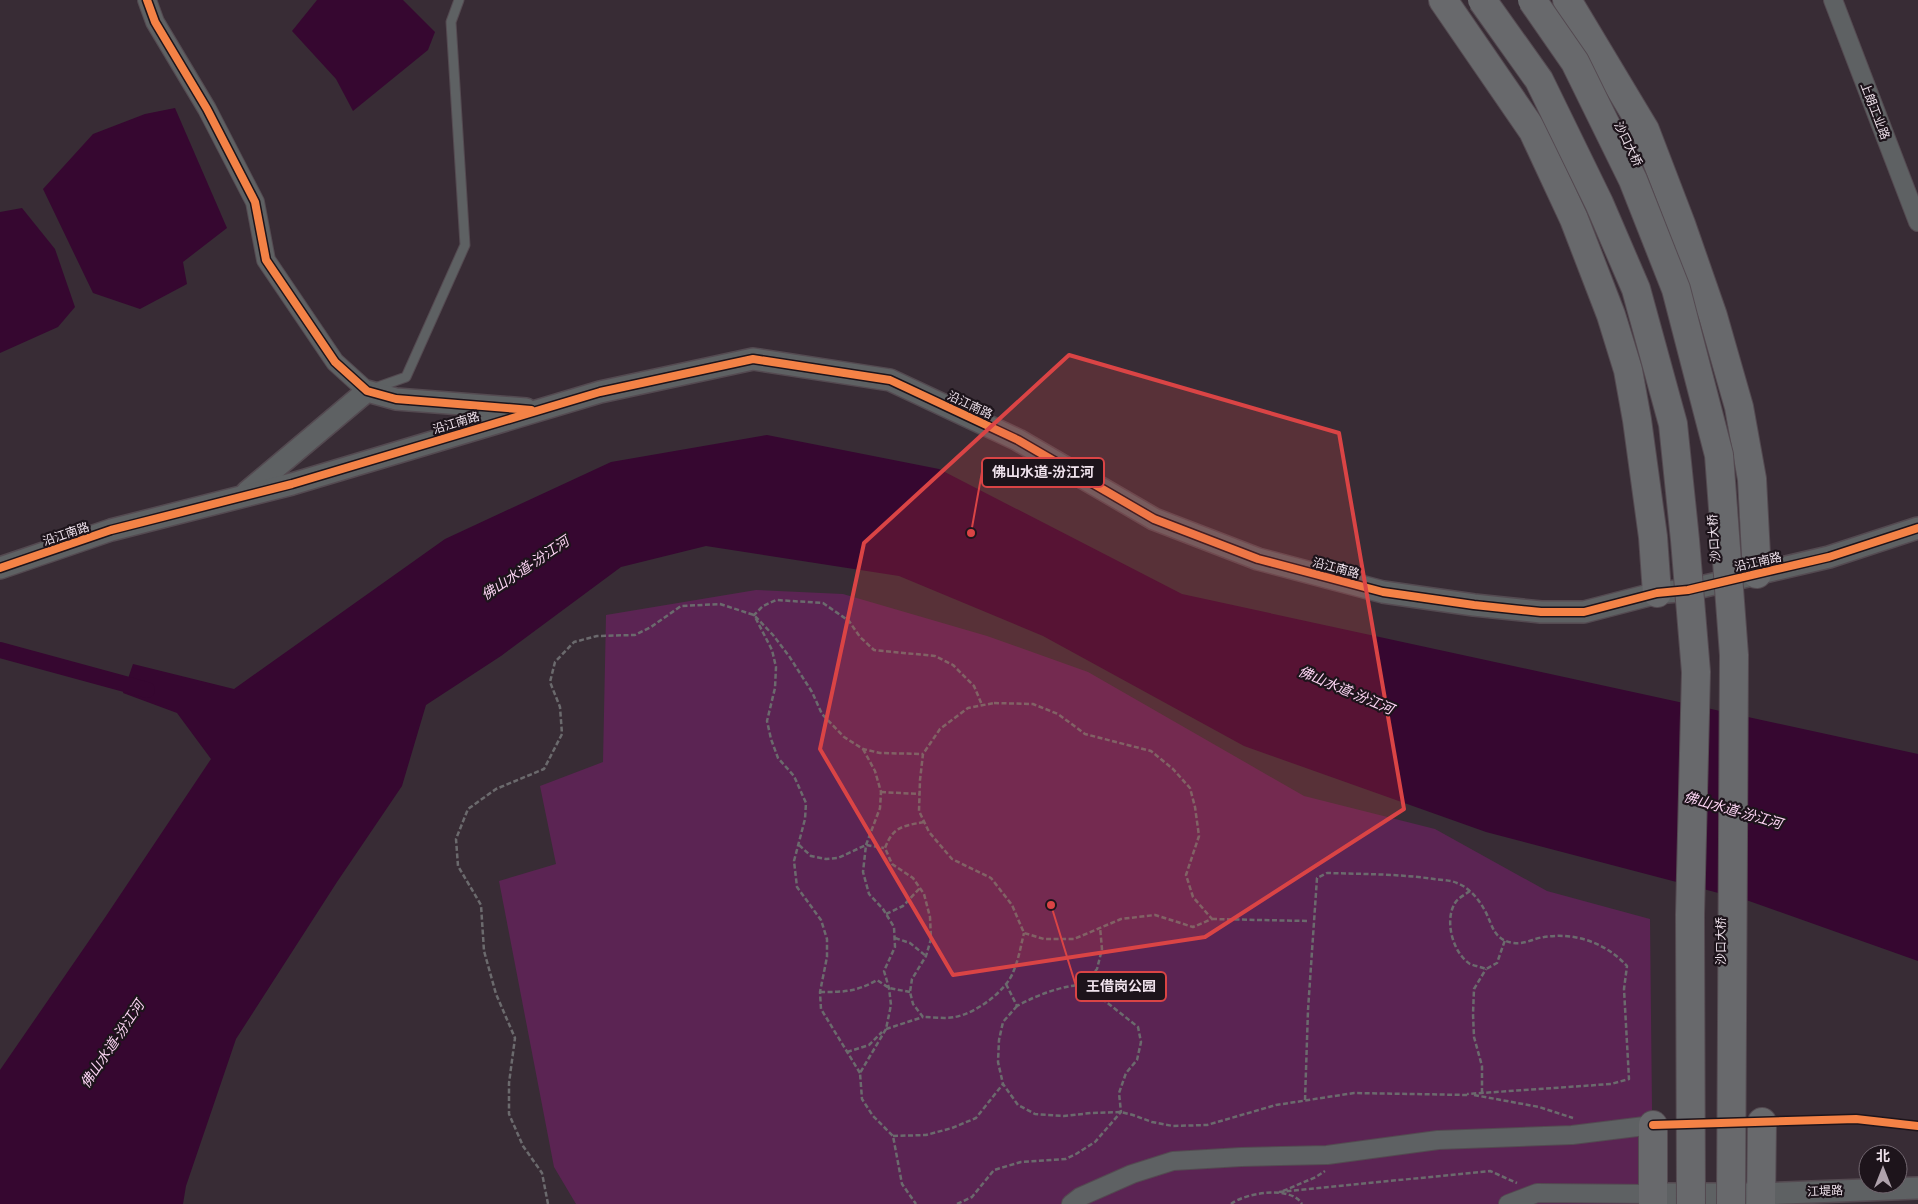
<svg xmlns="http://www.w3.org/2000/svg" width="1918" height="1204" font-family="'Archivo Narrow','Noto Sans SC',sans-serif">
  <rect width="100%" height="100%" fill="#382c35"/>
  <!-- green -->
  <path fill="#5b2453" d="M756 590 843 594 987 636 1088 672 1304 796 1435 829 1547 891 1650 919 1653 1204H576L554 1167 499 881 556 864 540 786 603 762 606 615Z"/>
  <!-- water -->
  <g fill="#360730">
    <path d="M317 0H403L435 32 428 50 353 111 336 79 292 31Z"/>
    <path d="M175 108 227 228 183 262 187 284 140 309 93 293 43 189 93 134 145 114Z"/>
    <path d="M22 208 55 249 75 307 58 327 0 353V212Z"/>
    <path d="M767 435 939 469 1182 594 1918 754V961L1749 901 1486 832 1244 746 1043 636 899 576 706 546 621 567 501 656 426 705 402 786 337 882 236 1039 186 1186 183 1204H0V1070L104 919 211 759 177 713 123 693 133 664 234 689 445 539 611 462Z"/>
  </g>
  <g fill="none" stroke-linecap="round" stroke-linejoin="round">
    <!-- canal -->
    <path stroke="#360730" stroke-width="16" d="M0 650 147 690"/>
    <!-- service casing -->
    <g stroke="#544a51" stroke-width="11">
      <path id="service" d="M375 388 406 377 465 245 451 22 459 0"/>
    </g>
    <!-- minor casing -->
    <g stroke="#544a51" stroke-width="20">
      <g id="minor">
        <path d="M147 0 155 22 207 109 255 202 266 260 335 362 367 391"/>
        <path d="M1833 0 1918 222"/>
        <path d="M1071 1204 1080 1197 1132 1174 1173 1161 1241 1157 1327 1155 1438 1140 1572 1135 1653 1125"/>
        <path d="M1508 1204 1537 1193 1653 1194"/>
      </g>
    </g>
    <!-- tertiary casing -->
    <g stroke="#544a51" stroke-width="24">
      <g id="tertiary">
        <path d="M247 492 367 391 396 399 526 409"/>
        <path d="M0 568 111 530 292 484 600 392 753 359 890 380 1018 440 1154 519 1258 559 1383 592 1474 605 1541 612H1584L1657 593 1688 590 1829 557 1918 528"/>
        <path d="M1653 1194H1761L1918 1188"/>
      </g>
    </g>
    <!-- primary casing -->
    <g stroke="#544a51" stroke-width="30">
      <g id="primary">
        <path d="M1443 0 1533 131 1574 219 1611 315 1628 370 1637 420 1653 537 1657 593"/>
        <path d="M1567 0 1645 130 1681 224 1713 316 1739 407 1752 479 1757 574"/>
        <path d="M1653 1125V1204"/>
        <path d="M1761 1204 1762 1122"/>
      </g>
    </g>
    <!-- path -->
    <g stroke="#6b6a6d" stroke-width="2.5" stroke-dasharray="5 2.5" stroke-linecap="butt">
      <path d="M994 703 1033 704 1058 714 1085 734 1151 751 1173 769 1190 788 1195 807 1199 836 1186 875 1193 897 1212 919 1193 927 1155 915 1121 919 1074 939H1044L1024 933 1012 905 991 878 952 859 929 832 919 811 920 780 923 754 940 729 968 708Z"/>
      <path d="M863 749 875 771 881 792 880 808 866 845 863 872 869 894 883 909 894 927 895 947 884 971 889 988 891 1005 886 1029 860 1073 862 1099 873 1116 893 1136 902 1184 916 1204"/>
      <path d="M881 792 919 794"/>
      <path d="M924 822C902 826 893 827 885 848L892 864 913 878 924 894 930 917 931 939 926 956 912 979 910 992 913 1004 923 1017C933 1017 945 1019 955 1017 976 1013 1007 991 1014 970 1019 958 1021 945 1024 933"/>
      <path d="M799 845 811 856 826 859 838 858 866 845 884 848"/>
      <path d="M1470 891C1466 894 1458 898 1455 903 1444 921 1453 953 1470 964 1475 966 1481 967 1486 969L1497 963 1505 940"/>
      <path d="M886 914 903 906 920 888"/>
      <path d="M1212 919 1309 921"/>
      <path d="M895 938 910 943 926 956"/>
      <path d="M1006 984 1017 1006C1039 994 1059 987 1084 984L1097 969 1102 949 1100 927"/>
      <path d="M820 992C844 992 856 992 877 980L889 988 910 992"/>
      <path d="M1017 1006 1003 1022 999 1040 998 1062 1003 1084 1018 1105 1035 1114 1064 1116 1091 1113 1121 1112 1133 1115 1152 1122 1173 1126 1207 1125 1276 1105 1354 1093 1468 1095"/>
      <path d="M886 1029 923 1017"/>
      <path d="M847 1052 869 1045 882 1032"/>
      <path d="M860 1073 821 1009 820 992 827 957V939L821 920 797 887 794 861 805 819 806 803 794 776 778 758 771 739 767 721 775 688 776 667 772 650 754 615 763 606 776 600 823 603 849 621 860 637 874 650 935 656 953 665 974 686 982 705"/>
      <path d="M1482 1093V1066L1474 1037 1473 1014 1474 989 1486 969"/>
      <path d="M1474 1095 1539 1107 1573 1118"/>
      <path d="M1305 1100 1308 1010 1317 878 1327 873C1363 874 1399 874 1434 879 1441 880 1450 880 1457 883 1468 887 1478 898 1484 909 1493 924 1492 940 1514 943 1523 945 1535 938 1544 937 1575 932 1606 943 1627 966L1624 989 1629 1079 1611 1084 1467 1094"/>
      <path d="M893 1136 926 1135 952 1128 976 1118 1003 1084"/>
      <path d="M1283 1191 1316 1177 1325 1171"/>
      <path d="M1279 1192 1490 1171 1517 1183"/>
      <path d="M548 1204 542 1173 523 1146 509 1114V1083L515 1038 496 994 484 951 481 905 458 866 456 839 468 809 496 789 544 769 562 734 560 707 550 682 555 662 574 642 597 636 635 635 651 627 681 606 720 604 754 615 773 635 789 656 812 692 822 714 844 737 863 749 880 753 923 754"/>
      <path d="M957 1204 972 1197 994 1170 1021 1162 1066 1159 1076 1154 1095 1142 1121 1112 1119 1093 1126 1073 1137 1060 1141 1042 1138 1027 1105 1001 1089 978"/>
      <path d="M1231 1204C1245 1193 1291 1185 1302 1204"/>
    </g>
    <!-- service -->
    <use href="#service" stroke="#5e6163" stroke-width="9"/>
    <!-- minor -->
    <use href="#minor" stroke="#5e6163" stroke-width="18"/>
    <!-- tertiary -->
    <use href="#tertiary" stroke="#5e6163" stroke-width="21"/>
    <!-- primary -->
    <use href="#primary" stroke="#68696c" stroke-width="28"/>
    <!-- primary-bridge casing -->
    <g stroke="#544a51" stroke-width="30" stroke-linecap="butt">
      <g id="primary-bridge">
        <path d="M1482 0 1539 80 1599 203 1636 289 1673 424 1685 540 1696 672 1690 915 1691 1204"/>
        <path d="M1532 0 1575 62 1633 180 1676 289 1719 455 1734 655 1731 1204"/>
      </g>
    </g>
    <!-- primary-bridge -->
    <use href="#primary-bridge" stroke="#68696c" stroke-width="28"/>
    <!-- cycleway casing -->
    <g stroke="#1d141b" stroke-width="11">
      <g id="cycleway">
        <path d="M147 0 155 22 207 109 255 202 266 260 335 362 367 391 396 399 531 410"/>
        <path d="M0 568 111 530 292 484 600 392 753 359 890 380 1018 440 1154 519 1258 559 1383 592 1474 605 1541 612H1584L1657 593 1688 590 1829 557 1918 528"/>
        <path d="M1653 1125 1856 1119 1918 1126"/>
      </g>
    </g>
    <!-- cycleway -->
    <use href="#cycleway" stroke="#f48246" stroke-width="8"/>
  </g>
  <!-- marked area -->
  <path fill="#da4445" fill-opacity="0.2" stroke="#da4445" stroke-width="4" stroke-linejoin="round" d="M1069 355 1339 433 1404 809 1205 937 953 975 820 749 864 543Z"/>
  <g text-anchor="middle" dominant-baseline="central" stroke-width="4.5" stroke-linejoin="round" paint-order="stroke">
    <!-- street labels -->
    <g font-size="12" fill="#efe2ec" stroke="#1d141b">
      <text transform="translate(1875 111) rotate(69)">上朗工业路</text>
      <text transform="translate(1628 144) rotate(64)">沙口大桥</text>
      <text transform="translate(970 405) rotate(25)">沿江南路</text>
      <text transform="translate(456 423) rotate(-17)">沿江南路</text>
      <text transform="translate(66 534) rotate(-19)">沿江南路</text>
      <text transform="translate(1714 538) rotate(-94)">沙口大桥</text>
      <text transform="translate(1758 562) rotate(-13)">沿江南路</text>
      <text transform="translate(1336 568) rotate(15)">沿江南路</text>
      <text transform="translate(1721 941) rotate(-90)">沙口大桥</text>
      <text transform="translate(1825 1191) rotate(-2)">江堤路</text>
    </g>
    <!-- water labels -->
    <g font-size="14" font-style="italic" fill="#fcd4f3" stroke="#1d141b">
      <text transform="translate(525 568) rotate(-34)">佛山水道-汾江河</text>
      <text transform="translate(1346 690) rotate(23)">佛山水道-汾江河</text>
      <text transform="translate(1733 810) rotate(16)">佛山水道-汾江河</text>
      <text transform="translate(112 1044) rotate(-56)">佛山水道-汾江河</text>
    </g>
  </g>
  <!-- callouts -->
  <path fill="none" stroke="#da4445" stroke-width="2" d="M971 533L982 472M1051 905L1076 986"/>
  <g fill="#da4445" stroke="#1d141b" stroke-width="2">
    <circle cx="971" cy="533" r="5"/>
    <circle cx="1051" cy="905" r="5"/>
  </g>
  <g fill="#1d141b" stroke="#da4445" stroke-width="2">
    <rect x="982" y="458" width="122" height="29" rx="5"/>
    <rect x="1076" y="972" width="90" height="29" rx="5"/>
  </g>
  <g font-size="14" text-anchor="middle" font-weight="bold" fill="#efe2ec">
    <text x="1043" y="477">佛山水道-汾江河</text>
    <text x="1121" y="991">王借岗公园</text>
  </g>
  <!-- north arrow -->
  <g transform="translate(1883 1169)"><circle r="24" fill="#1d141b" stroke="#71666f"/>
  <path d="M0-4L9 19L0 12L-9 19Z" fill="#afa2ac"/>
  <text y="-8" font-size="14" font-weight="bold" text-anchor="middle" fill="#efe2ec">北</text>
  </g>
</svg>
